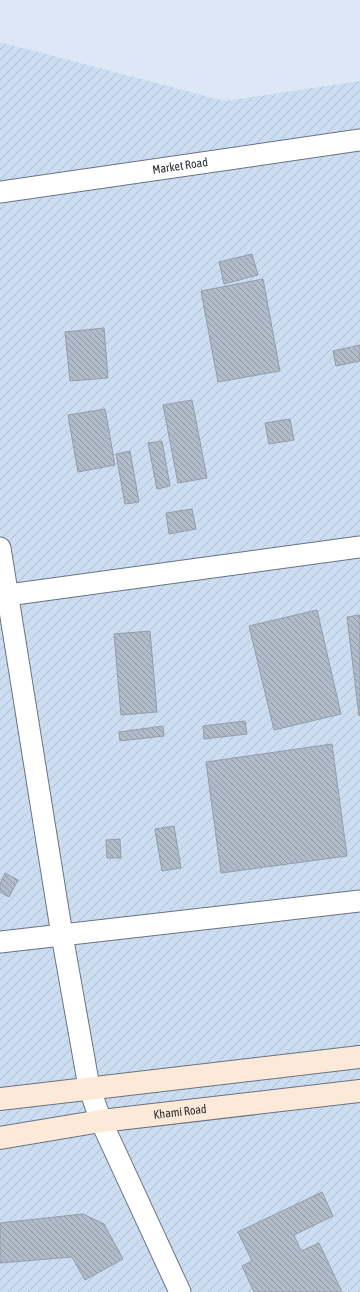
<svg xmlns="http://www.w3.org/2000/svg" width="360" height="1292" font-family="'Asap Condensed',sans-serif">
  <defs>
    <pattern id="industrial-furrows" width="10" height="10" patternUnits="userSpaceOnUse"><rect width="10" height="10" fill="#ccddf1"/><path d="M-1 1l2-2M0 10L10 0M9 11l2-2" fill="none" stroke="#afbecf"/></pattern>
    <pattern id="building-back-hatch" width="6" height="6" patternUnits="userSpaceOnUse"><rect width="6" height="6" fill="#b1bcca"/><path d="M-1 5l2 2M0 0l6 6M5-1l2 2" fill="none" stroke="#9099a5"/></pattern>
  </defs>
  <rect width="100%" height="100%" fill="#dce8f6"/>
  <!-- industrial -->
  <path fill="url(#industrial-furrows)" d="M0 42 225 101 360 81V1292H0Z"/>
  <!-- building -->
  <g fill="url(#building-back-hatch)" stroke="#929dab">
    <path d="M252 254 258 275 224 284 219 262Z"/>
    <path d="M263 279 280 371 218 382 201 291Z"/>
    <path d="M104 328 108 378 70 381 65 332Z"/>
    <path d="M360 345V361L336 366 333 351Z"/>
    <path d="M192 400 207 478 178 483 163 405Z"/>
    <path d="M105 409 115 465 78 472 68 415Z"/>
    <path d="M290 419 294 440 269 444 265 423Z"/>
    <path d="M162 441 170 486 157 489 148 443Z"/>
    <path d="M130 451 139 502 125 504 116 454Z"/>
    <path d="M192 509 196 529 169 534 166 513Z"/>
    <path d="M317 610 341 714 274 730 249 626Z"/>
    <path d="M360 615V715L359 716 347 617Z"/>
    <path d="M150 631 157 712 121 715 114 634Z"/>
    <path d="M245 721 247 734 204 739 203 726Z"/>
    <path d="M163 726 164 736 120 741 119 732Z"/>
    <path d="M332 744 347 856 221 873 206 762Z"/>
    <path d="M174 826 181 868 162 871 155 829Z"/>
    <path d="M120 839 121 858H107L106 840Z"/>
    <path d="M5 873 18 880 9 897 0 892V884Z"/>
    <path d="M322 1192 333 1216 294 1235 301 1251 319 1243 342 1292H254L242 1266 252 1261 238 1232Z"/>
    <path d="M83 1214 104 1224 123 1259 85 1280 72 1257 0 1263V1223Z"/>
  </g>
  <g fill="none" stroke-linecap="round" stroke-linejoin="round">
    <!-- street casing -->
    <g stroke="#687380" stroke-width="23">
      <g id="street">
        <path id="s1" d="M0 192 360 140"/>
        <path d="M0 548 62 935 89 1087 101 1121 180 1292"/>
        <path d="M0 596 360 547"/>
        <path d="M0 942 360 901"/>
      </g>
    </g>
    <!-- secondary casing -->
    <g stroke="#687380" stroke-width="24">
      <g id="secondary">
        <path d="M0 1099 360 1057"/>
        <path id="s2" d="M0 1138 101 1121 360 1091"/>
      </g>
    </g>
    <!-- street -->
    <use href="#street" stroke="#fff" stroke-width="21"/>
    <!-- secondary -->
    <use href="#secondary" stroke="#fce9d7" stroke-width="22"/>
  </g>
  <g text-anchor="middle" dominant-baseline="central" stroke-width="3" stroke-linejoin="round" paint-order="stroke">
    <!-- street labels -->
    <g font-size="12" fill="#2b3035" stroke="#edf4fd">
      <text stroke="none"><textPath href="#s1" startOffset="182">Market Road</textPath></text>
      <text stroke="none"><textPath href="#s2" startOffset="182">Khami Road</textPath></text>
    </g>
  </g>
</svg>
